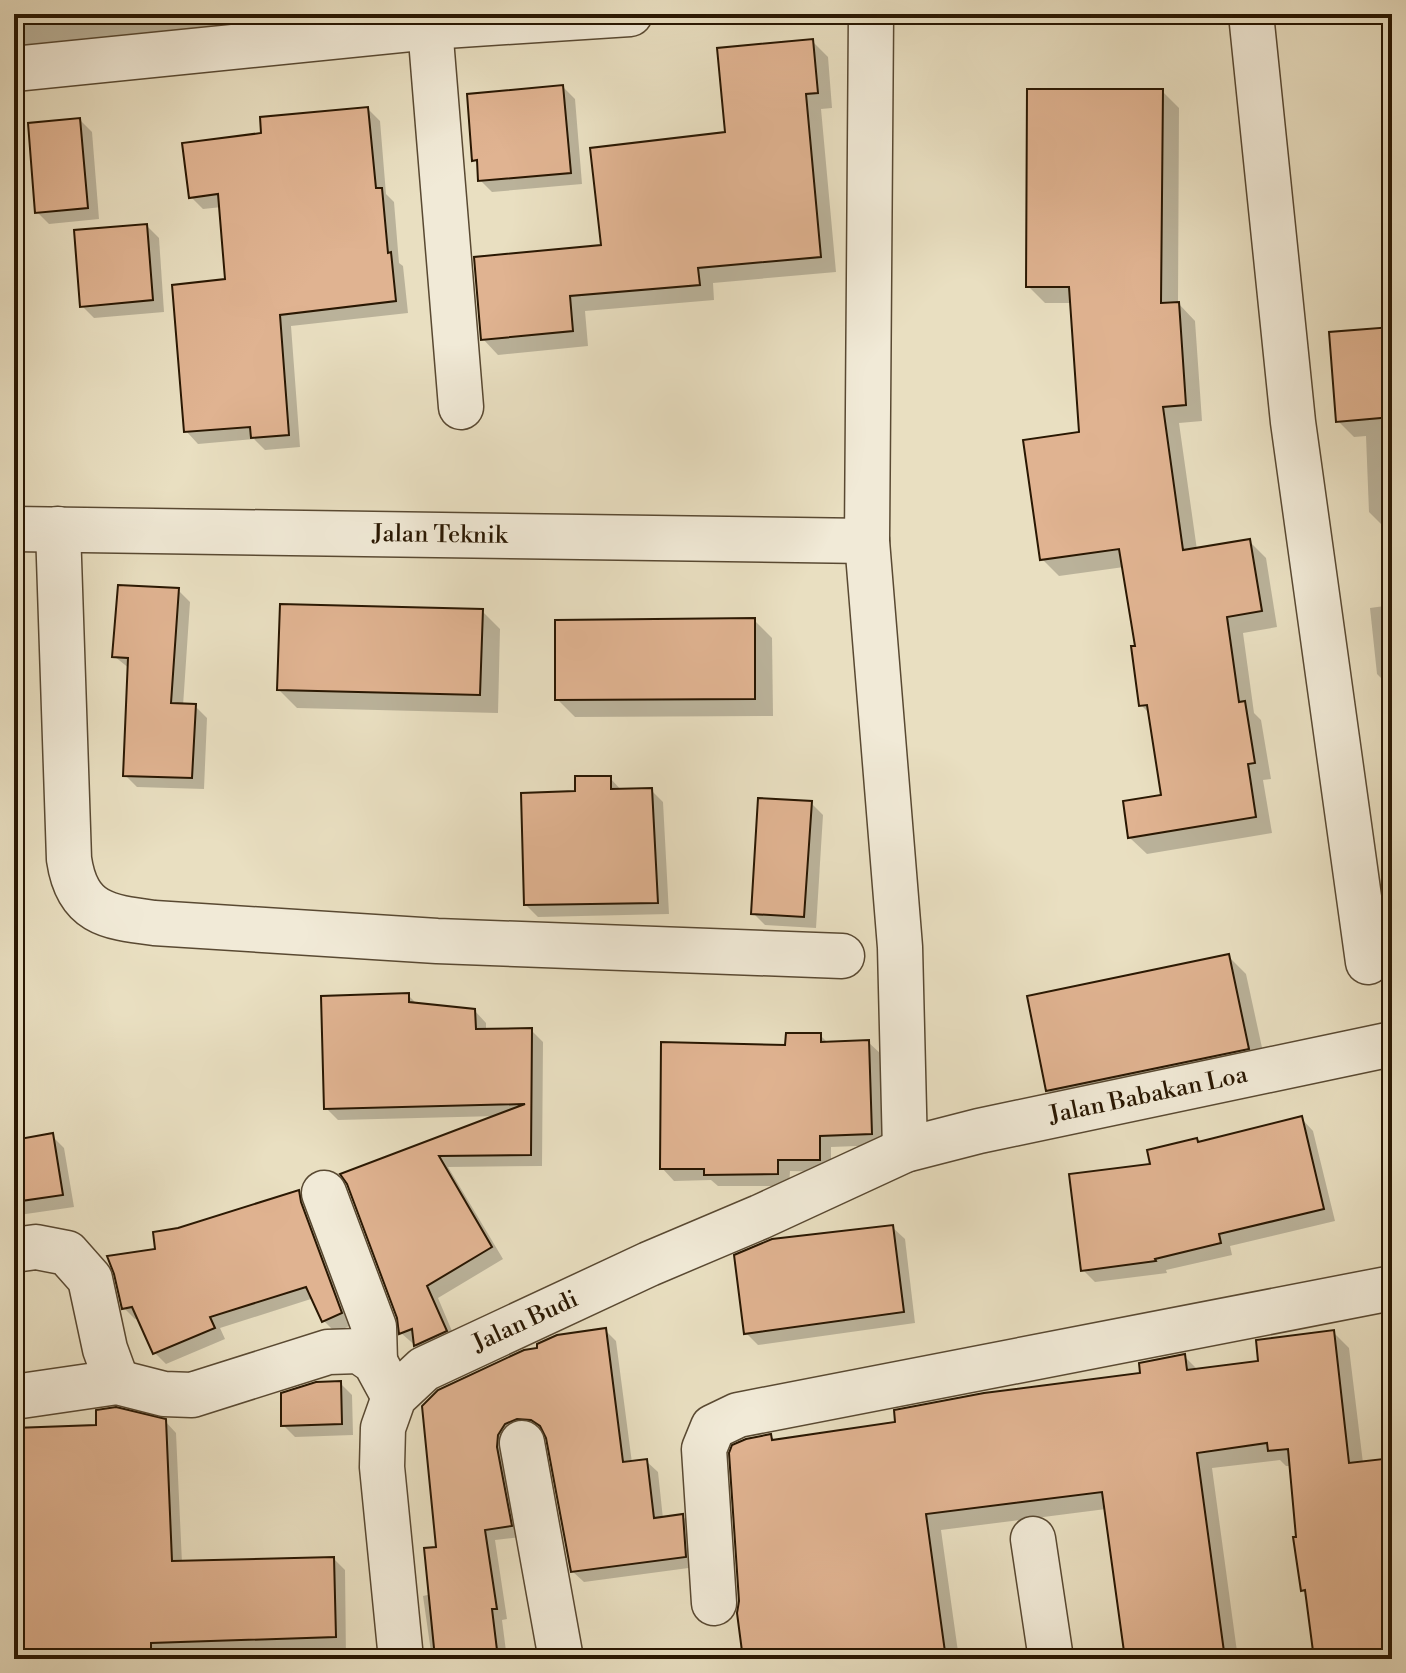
<svg xmlns="http://www.w3.org/2000/svg" width="1406" height="1673" font-family="'Libre Bodoni',serif">
  <rect width="100%" height="100%" fill="#e9dfc1"/>
  <filter id="stains"><feTurbulence type="fractalNoise" baseFrequency=".0025" numOctaves="4"/><feColorMatrix values="0 0 0 0 .2 0 0 0 0 .09 0 0 0 0 .02 0 0 0 .5 -.17"/></filter>
  <radialGradient id="worn" r=".72"><stop offset=".6" stop-color="#630" stop-opacity="0"/><stop offset="1" stop-color="#630" stop-opacity=".3"/></radialGradient>
  <!-- shadow -->
  <g fill="#0003">
    <path d="M14 14H408L14 51Z"/>
    <path d="M812 41 828 57 832 108 821 109 836 272 713 283 714 300 585 311 588 346 498 355 483 339 603 247 727 134Z"/>
    <path d="M563 87 575 99 582 184 492 192 480 180 479 164 474 160Z"/>
    <path d="M1162 91 1179 108 1178 303 1195 321 1202 421 1179 423 1197 550 1250 542 1266 558 1277 627 1243 633 1254 713 1261 720 1271 779 1263 780 1272 833 1147 854 1130 838 1163 796 1151 715 1141 705 1137 647 1124 567 1059 576 1042 559 1081 434 1072 303H1045L1028 286Z"/>
    <path d="M368 109 380 121 386 194 394 202 399 263 403 266 408 313 291 326 300 447 265 450 254 439 198 444 186 431 228 281 222 207 203 209 191 197 263 134Z"/>
    <path d="M80 120 92 132 99 219 49 224 37 212Z"/>
    <path d="M147 226 159 238 164 312 94 318 82 306Z"/>
    <path d="M1392 329V527L1385 528 1369 512 1366 436 1354 437 1338 421Z"/>
    <path d="M178 590 190 602 183 706H195L207 718 204 789 137 787 125 775 130 669 114 656Z"/>
    <path d="M1392 605V685L1389 686 1377 674 1370 608Z"/>
    <path d="M482 611 500 629 498 713 297 708 279 690Z"/>
    <path d="M754 620 772 638 773 716 575 717 557 699Z"/>
    <path d="M610 778 622 791 651 790 663 802 669 914 538 917 526 905 577 793Z"/>
    <path d="M811 803 823 815 816 928 765 925 753 913Z"/>
    <path d="M1228 956 1246 974 1266 1066 1066 1108 1048 1090Z"/>
    <path d="M408 995 418 1005 475 1011 486 1023V1031L531 1030 543 1042 542 1166 448 1167 503 1259 438 1298 457 1343 427 1356 401 1333 399 1318 349 1183 498 1116 338 1120 326 1108Z"/>
    <path d="M820 1035 828 1043 868 1042 881 1054 884 1145 831 1147V1172L790 1171 789 1186H718L711 1180 674 1181 662 1168 787 1047Z"/>
    <path d="M1301 1118 1313 1131 1335 1221 1230 1246 1232 1255 1166 1270 1167 1273 1095 1282 1083 1270 1152 1166 1196 1140 1199 1143Z"/>
    <path d="M52 1136 64 1148 74 1207 19 1215V1221L14 1222V1142Z"/>
    <path d="M299 1192 310 1203 352 1325 335 1332 324 1321 314 1298 220 1328 225 1339 166 1364 155 1353 140 1318 135 1319 124 1308 158 1251 178 1230Z"/>
    <path d="M892 1227 905 1239 915 1323 758 1345 746 1333Z"/>
    <path d="M605 1330 616 1341 632 1463 646 1461 658 1472 663 1519 682 1516 694 1527 696 1567 584 1582 572 1571 549 1438 544 1430 530 1429 522 1537 495 1540 507 1619 502 1620 507 1659H432L423 1596 432 1594 438 1549 431 1491Z"/>
    <path d="M1333 1332 1349 1348 1363 1463 1392 1460V1659H1316L1308 1594 1303 1590 1292 1466H1286L1280 1460 1212 1468 1238 1659H1127L1106 1509 941 1530 959 1659H745L770 1436 775 1441 897 1423 1143 1375 1184 1356 1199 1371 1260 1363Z"/>
    <path d="M340 1383 352 1395 353 1435 295 1437 283 1425Z"/>
    <path d="M165 1421 176 1433 182 1563 334 1559 345 1570 346 1659H14V1430L98 1427Z"/>
  </g>
  <!-- building -->
  <g fill="#e0b391" stroke="#291702" stroke-width="2">
    <path d="M813 39 818 93 806 94 821 257 698 268 700 285 570 296 573 331 481 340 474 257 601 245 590 148 725 132 717 48Z"/>
    <path d="M563 85 571 173 478 181 477 160 472 161 467 94Z"/>
    <path d="M1027 89H1163L1161 303 1179 302 1186 405 1163 407 1183 550 1250 539 1262 611 1227 617 1239 702 1245 701 1255 763 1248 764 1256 817 1128 838 1123 801 1161 795 1147 705 1139 706 1131 646H1135L1119 549 1040 560 1023 440 1079 432 1069 287H1026Z"/>
    <path d="M368 107 376 188H382L388 253 391 252 396 301 280 315 289 435 251 438 250 427 184 432 172 285 225 279 218 194 189 198 182 143 261 133 260 117Z"/>
    <path d="M80 118 88 208 35 213 28 123Z"/>
    <path d="M147 224 153 300 80 307 74 230Z"/>
    <path d="M1392 327V417L1336 422 1329 332Z"/>
    <path d="M118 585 179 588 171 703 196 704 192 778 123 776 128 658 112 657Z"/>
    <path d="M280 604 483 609 480 695 277 690Z"/>
    <path d="M755 618V699L555 700V620Z"/>
    <path d="M575 776H611V789L652 788 658 903 524 905 521 793 575 791Z"/>
    <path d="M758 798 812 801 804 917 751 914Z"/>
    <path d="M1229 954 1249 1049 1046 1091 1027 996Z"/>
    <path d="M409 993V1002L475 1009 476 1029 532 1028 531 1155 439 1156 492 1247 427 1286 447 1331 414 1346 412 1329 399 1334 397 1318 347 1184 340 1174 525 1104 324 1109 321 996Z"/>
    <path d="M786 1033H821V1042L869 1040 872 1134 820 1136V1160H778V1174L704 1175V1169H660L661 1042 785 1045Z"/>
    <path d="M1302 1116 1324 1209 1219 1234 1221 1243 1155 1259 1156 1261 1081 1271 1069 1174 1150 1164 1147 1150 1197 1138 1198 1142Z"/>
    <path d="M53 1133 63 1195 21 1201 14 1158V1140Z"/>
    <path d="M299 1190 301 1202 342 1313 322 1322 306 1287 210 1317 215 1328 153 1354 132 1307 122 1309 114 1274 107 1256 155 1249 153 1232 178 1228Z"/>
    <path d="M893 1225 904 1312 744 1334 734 1255 772 1239Z"/>
    <path d="M606 1328 623 1462 647 1459 654 1518 683 1514 686 1557 571 1572 546 1438 540 1426 531 1420 517 1419 505 1424 498 1435 497 1447 512 1526 485 1530 497 1609H492L497 1650 435 1658 424 1548 436 1547 422 1406 438 1390 524 1350 537 1348V1344L557 1335Z"/>
    <path d="M1334 1330 1349 1463 1392 1458V1515L1383 1516 1392 1579V1659H1314L1305 1590 1301 1591 1293 1537H1296L1288 1449 1268 1451 1267 1443 1197 1453 1225 1659H1125L1102 1492 926 1514 946 1659H743L737 1613 739 1601 729 1453 732 1445 746 1439 771 1434 772 1440 895 1422 894 1410 984 1393 1140 1373 1139 1363 1185 1354 1187 1370 1258 1361 1256 1340Z"/>
    <path d="M341 1381 342 1424 281 1426V1393L316 1382Z"/>
    <path d="M116 1407 166 1419 172 1561 334 1557 336 1637 151 1643V1659H14V1428L96 1425V1410Z"/>
  </g>
  <g fill="none" stroke-linecap="round" stroke-linejoin="round">
    <!-- minor casing -->
    <g stroke="#594932" stroke-width="47">
      <g id="minor">
        <path d="M871 14 867 541 900 947 905 1150"/>
        <path d="M1251 14 1293 422 1368 962"/>
        <path d="M430 27 461 407"/>
        <path d="M14 69 430 27 630 14"/>
        <path id="s1" d="M14 529 867 541"/>
        <path d="M58 529 69 859C77 913 106 917 154 923L437 941 842 956"/>
        <path d="M324 1193 374 1327 375 1362"/>
        <path d="M14 1250 36 1247 67 1253 90 1279 105 1349 117 1382"/>
        <path d="M14 1397 117 1382 164 1394 192 1395 328 1352 359 1351 375 1362 394 1397"/>
        <path d="M522 1443 561 1659"/>
        <path d="M1033 1539 1051 1659"/>
        <path d="M714 1603 704 1449 713 1427 738 1415 1392 1288"/>
        <path id="s2" d="M401 1659 382 1467 383 1428 394 1397 424 1369 649 1264 760 1217 905 1150 979 1131 1392 1044"/>
      </g>
    </g>
    <!-- minor -->
    <use href="#minor" stroke="#f1ead7" stroke-width="44"/>
  </g>
  <g text-anchor="middle" dominant-baseline="central" stroke-width="6" stroke-linejoin="round" paint-order="stroke">
    <!-- street labels -->
    <g font-size="24" fill="#291702" stroke="#f1ead7">
      <text stroke="none"><textPath href="#s1" startOffset="426">Jalan Teknik</textPath></text>
      <text stroke="none"><textPath href="#s2" startOffset="1084">Jalan Babakan Loa</textPath></text>
      <text stroke="none"><textPath href="#s2" startOffset="418">Jalan Budi</textPath></text>
    </g>
  </g>
  <!-- margin -->
  <rect width="1406" height="1673" fill="none" stroke="#e9dfc1" stroke-width="48"/>
  <rect x="16" y="16" width="1374" height="1641" fill="none" stroke="#291702" stroke-width="4"/>
  <rect x="24" y="24" width="1358" height="1625" fill="none" stroke="#291702" stroke-width="2"/>
  <rect width="100%" height="100%" filter="url(#stains)"/>
  <rect width="100%" height="100%" fill="url(#worn)"/>
</svg>
